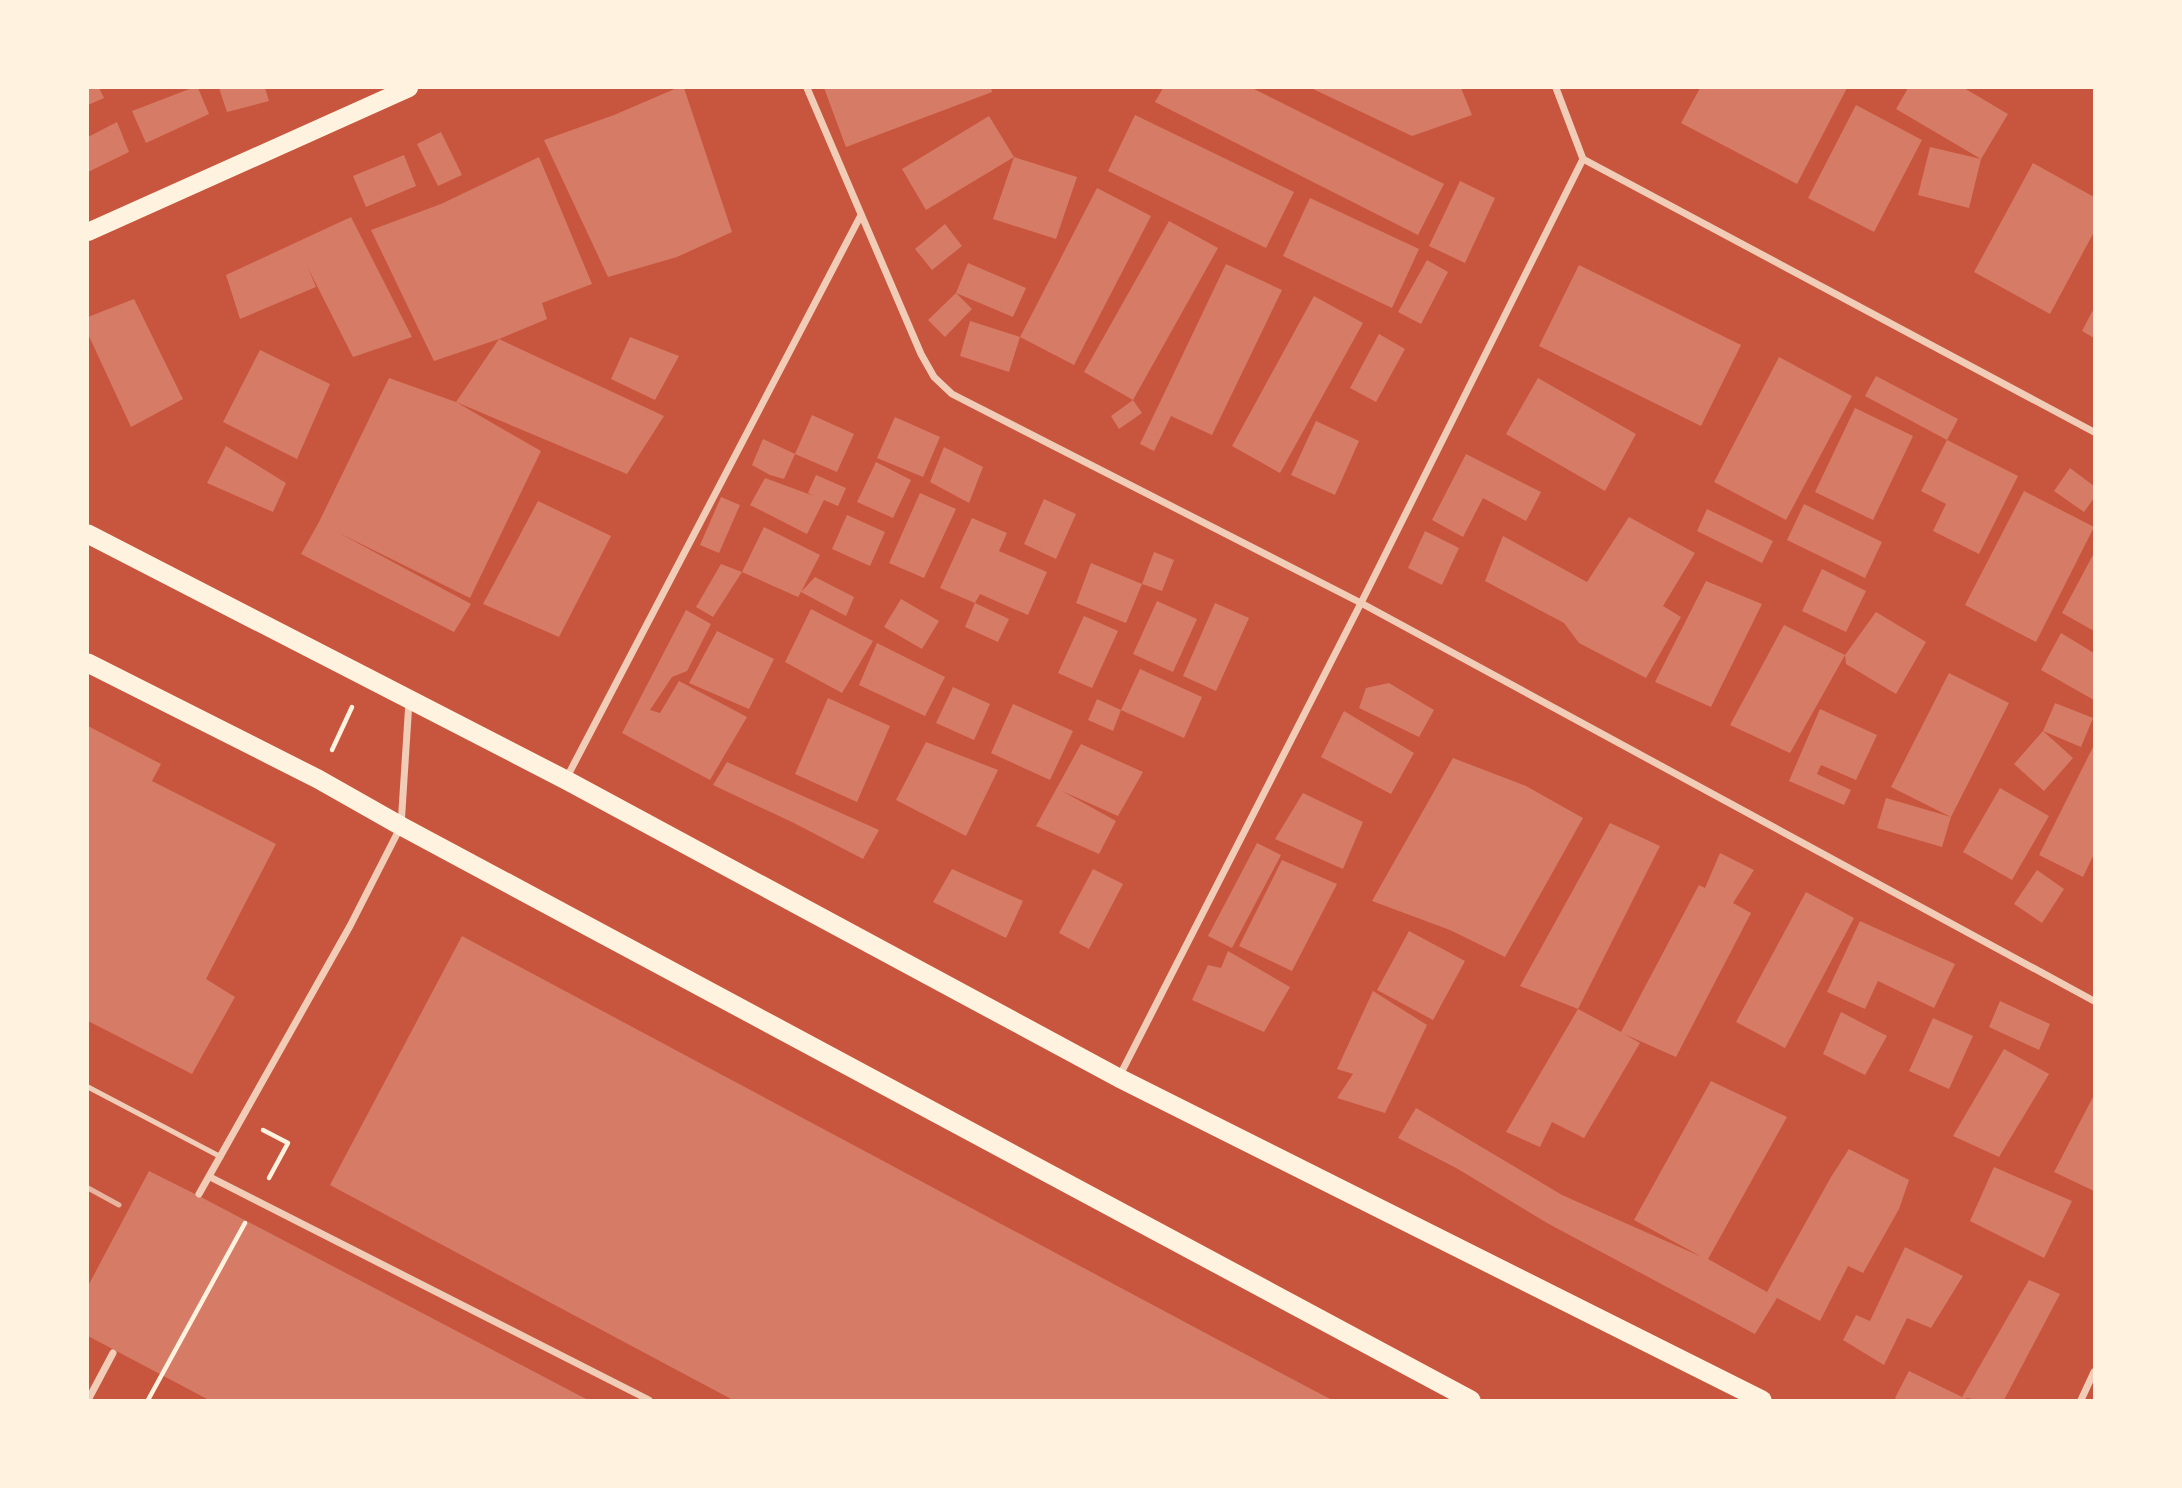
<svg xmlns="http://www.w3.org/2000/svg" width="2182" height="1488" font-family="'Source Sans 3',sans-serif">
  <rect width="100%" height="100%" fill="#c8553d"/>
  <!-- building -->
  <g fill="#d67c66">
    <path d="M88 88H99L104 98 88 105Z"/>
    <path d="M192 88H198L209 114 146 143 132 111Z"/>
    <path d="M219 88H265L269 101 227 112Z"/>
    <path d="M677 88H684L732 232 677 257 608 277 544 140 614 115Z"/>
    <path d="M824 88H991L992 92 846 147Z"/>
    <path d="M1163 88H1252L1444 184 1418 235 1155 102Z"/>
    <path d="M1311 88H1461L1472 115 1412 136Z"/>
    <path d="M1700 88H1847L1797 184 1681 123Z"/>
    <path d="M1908 88H1964L2008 114 1981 159 1969 208 1918 195 1930 147 1981 159 1896 109Z"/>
    <path d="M1856 105 1922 140 1874 232 1808 198Z"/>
    <path d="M1135 115 1294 192 1266 248 1108 171Z"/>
    <path d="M989 116 1014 157 926 210 902 169Z"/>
    <path d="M117 122 129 152 88 172V137Z"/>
    <path d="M441 132 462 175 438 186 417 144Z"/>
    <path d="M404 155 416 186 366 207 353 176Z"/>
    <path d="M539 157 592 284 542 303 547 319 499 339 664 416 627 474 456 402 499 339 434 361 371 230 441 204Z"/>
    <path d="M1014 157 1077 177 1056 239 993 219Z"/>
    <path d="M2033 163 2094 197V232L2050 314 1974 272Z"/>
    <path d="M1460 181 1495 198 1465 263 1429 246Z"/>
    <path d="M1097 188 1151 216 1074 365 1020 337 1009 372 960 356 970 321 1020 337Z"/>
    <path d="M1310 198 1419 249 1392 308 1283 256Z"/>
    <path d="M351 217 412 337 353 357 308 268 316 287 240 319 226 275Z"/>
    <path d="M1169 221 1218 248 1133 400 1084 372Z"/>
    <path d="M945 224 962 246 932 270 915 249Z"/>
    <path d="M1427 260 1448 272 1421 324 1398 312Z"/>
    <path d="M968 263 1026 288 1013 317 956 293Z"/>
    <path d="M1226 264 1282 290 1212 435 1171 416 1154 451 1140 444Z"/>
    <path d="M1579 265 1741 345 1701 426 1539 346Z"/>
    <path d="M956 293 972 309 945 337 928 320Z"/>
    <path d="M1314 296 1363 323 1280 473 1232 446Z"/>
    <path d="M134 299 183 399 131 427 88 334V317Z"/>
    <path d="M2094 308V338L2082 331Z"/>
    <path d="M1379 334 1405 349 1376 402 1350 388Z"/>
    <path d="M630 337 679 356 655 400 611 379Z"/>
    <path d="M260 350 330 384 297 459 223 422Z"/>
    <path d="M1779 357 1852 396 1786 520 1714 482Z"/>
    <path d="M1876 376 1958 419 1947 440 1865 396Z"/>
    <path d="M389 378 456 402 541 451 470 598 337 532 471 604 454 632 301 554 319 522Z"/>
    <path d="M1538 378 1636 434 1605 491 1506 434Z"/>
    <path d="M1133 400 1142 413 1119 429 1111 416Z"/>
    <path d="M1855 408 1913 436 1873 520 1815 492Z"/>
    <path d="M812 415 854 434 837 472 795 454Z"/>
    <path d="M895 417 940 437 923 477 877 458Z"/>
    <path d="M1316 421 1359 441 1335 495 1291 475Z"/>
    <path d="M763 439 795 454 784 479 770 475 752 465Z"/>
    <path d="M1947 440 2018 476 1979 554 1933 531 1946 504 1921 491Z"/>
    <path d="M226 446 286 483 273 512 207 483Z"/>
    <path d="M944 447 983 467 969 503 930 482Z"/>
    <path d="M1466 454 1541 492 1526 521 1483 498 1463 537 1432 520Z"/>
    <path d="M876 462 911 480 893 518 857 502Z"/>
    <path d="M2070 468 2094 486V498L2084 512 2054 491Z"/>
    <path d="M816 475 846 488 838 506 824 500 807 534 750 505 765 478 814 496 808 493Z"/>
    <path d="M2024 491 2094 527 2036 642 1965 605Z"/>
    <path d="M920 493 956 509 924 578 889 563Z"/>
    <path d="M721 497 740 505 719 553 700 545Z"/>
    <path d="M1044 499 1076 514 1056 559 1024 544Z"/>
    <path d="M538 501 611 536 559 637 483 604Z"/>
    <path d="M1804 504 1882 542 1865 578 1787 540Z"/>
    <path d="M1707 509 1773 541 1762 563 1697 531Z"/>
    <path d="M847 515 885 532 870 566 832 549Z"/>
    <path d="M1629 517 1695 553 1663 606 1681 617 1646 678 1579 643 1564 623 1485 581 1503 536 1587 582Z"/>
    <path d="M972 518 1007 533 999 551 1047 572 1028 615 980 594 975 603 1009 619 998 642 965 627 975 603 940 588Z"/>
    <path d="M764 527 820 555 801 592 815 577 854 597 846 616 801 592 798 597 742 572Z"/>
    <path d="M1425 531 1459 548 1442 585 1408 568Z"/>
    <path d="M1154 552 1174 560 1162 591 1142 584Z"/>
    <path d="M2094 553V631L2062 613Z"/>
    <path d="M1091 563 1142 584 1126 623 1076 603Z"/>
    <path d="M721 564 742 572 713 617 696 607Z"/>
    <path d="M1822 569 1866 591 1846 632 1802 611Z"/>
    <path d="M1706 581 1762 604 1711 707 1655 682Z"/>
    <path d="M901 599 939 621 922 649 884 627Z"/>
    <path d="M1157 601 1197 619 1173 672 1133 654Z"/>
    <path d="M1215 603 1249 618 1216 691 1183 676Z"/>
    <path d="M811 609 873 641 842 693 785 662Z"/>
    <path d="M686 610 711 624 687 671 672 677 650 710 660 713 679 681 747 717 710 780 622 733Z"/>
    <path d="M1876 612 1926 642 1896 694 1846 664 1845 655Z"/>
    <path d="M1084 616 1118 631 1092 688 1058 673Z"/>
    <path d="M1784 625 1845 655 1790 753 1730 725Z"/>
    <path d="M717 631 774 659 749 709 689 683Z"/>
    <path d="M2061 633 2094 653V700L2041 670Z"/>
    <path d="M877 643 945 677 925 716 859 685Z"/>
    <path d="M1140 669 1202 697 1184 738 1121 710Z"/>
    <path d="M1949 673 2009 703 1951 817 1942 847 1877 828 1886 798 1951 817 1891 787Z"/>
    <path d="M1389 683 1434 710 1419 737 1359 708 1366 688Z"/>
    <path d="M953 687 990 704 974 740 936 723Z"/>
    <path d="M828 698 890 726 857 802 795 774Z"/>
    <path d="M1097 699 1121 710 1113 731 1088 720Z"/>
    <path d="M2055 703 2093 718 2081 747 2043 731 2073 758 2044 791 2014 764 2043 731Z"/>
    <path d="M1013 704 1073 731 1050 780 991 753Z"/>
    <path d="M1820 709 1877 735 1856 780 1821 765 1817 774 1851 790 1844 805 1789 781Z"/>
    <path d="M1344 711 1414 753 1391 794 1321 757Z"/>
    <path d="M88 726 161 764 152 781 276 844 206 979 235 997 192 1074 88 1021Z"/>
    <path d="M926 742 998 770 966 836 896 800Z"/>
    <path d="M1081 744 1143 772 1118 816 1062 791 1116 821 1099 854 1036 826Z"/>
    <path d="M2094 745V854L2083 877 2039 855Z"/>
    <path d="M1453 758 1526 786 1583 818 1505 957 1450 930 1372 901Z"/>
    <path d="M727 762 879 830 863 859 794 823 713 785Z"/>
    <path d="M2000 788 2049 816 2012 880 1963 852Z"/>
    <path d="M1303 793 1363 822 1343 869 1275 839Z"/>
    <path d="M1610 823 1660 846 1578 1009 1520 986Z"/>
    <path d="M1257 843 1281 855 1232 948 1208 936Z"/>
    <path d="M1720 853 1754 870 1733 903 1751 913 1676 1057 1624 1034 1640 1043 1584 1138 1552 1122 1540 1147 1506 1132 1578 1009 1621 1032 1699 885 1705 888Z"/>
    <path d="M1282 860 1337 884 1292 971 1239 946Z"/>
    <path d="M952 869 1023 901 1006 938 933 902Z"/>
    <path d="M1093 869 1123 884 1089 949 1059 933Z"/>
    <path d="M2037 870 2064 889 2042 923 2014 904Z"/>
    <path d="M1806 892 1854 918 1785 1048 1736 1022Z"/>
    <path d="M1860 921 1955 964 1934 1008 1878 981 1865 1009 1827 992Z"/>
    <path d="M1409 931 1465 961 1433 1020 1377 990Z"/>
    <path d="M462 936 1211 1336 1332 1400H733L330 1185Z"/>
    <path d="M1228 951 1290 987 1264 1032 1192 1000 1208 965 1221 968Z"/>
    <path d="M1373 991 1427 1025 1385 1113 1337 1098 1353 1074 1337 1069Z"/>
    <path d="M2000 1001 2050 1024 2039 1050 1989 1027Z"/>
    <path d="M1841 1012 1887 1036 1865 1075 1823 1054Z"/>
    <path d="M1933 1018 1973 1036 1949 1089 1909 1071Z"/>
    <path d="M2004 1049 2049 1074 1999 1157 1953 1136Z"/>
    <path d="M1711 1081 1787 1117 1708 1259 1767 1292 1831 1177 1849 1149 1909 1180 1899 1209 1863 1273 1848 1266 1820 1321 1777 1298 1755 1334 1547 1223 1458 1169 1398 1138 1416 1108 1562 1195 1702 1257 1634 1220Z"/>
    <path d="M2094 1095V1191L2054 1172Z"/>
    <path d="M1994 1167 2072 1201 2044 1258 1970 1221Z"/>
    <path d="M149 1171 199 1196 588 1400H209L88 1336V1286Z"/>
    <path d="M1905 1247 1963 1276 1931 1328 1907 1318 1884 1365 1843 1340 1856 1315 1870 1321Z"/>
    <path d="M2029 1280 2060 1294 2004 1400H1978L1967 1398 1965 1400H1899L1895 1398 1909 1371 1962 1397Z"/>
  </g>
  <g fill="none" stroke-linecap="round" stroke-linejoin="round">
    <!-- path -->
    <g stroke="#fff3e0" stroke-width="4.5">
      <path d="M332 750 352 707"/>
      <path d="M263 1130 288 1143 269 1178"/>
      <path d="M148 1400 245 1223"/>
    </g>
    <!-- service -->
    <path stroke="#f1ccb7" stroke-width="5" d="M88 1087 221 1157"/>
    <!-- minor -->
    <g stroke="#f1ccb7" stroke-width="7">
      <path d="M807 88 921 354 934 377 952 394 1361 603 2094 1001"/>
      <path d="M1583 159 2094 432"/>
      <path d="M566 779 861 215"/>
      <path d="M1119 1077 1361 603 1583 159 1556 88"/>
      <path d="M210 1177 649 1400"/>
      <path d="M199 1194 350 926 401 826 409 701"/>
      <path d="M88 1400 113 1353"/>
      <path d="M2081 1400 2094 1372"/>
    </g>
    <!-- primary -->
    <path stroke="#fff3e0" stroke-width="18" d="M88 232 409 88"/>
    <!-- trunk -->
    <g stroke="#fff3e0" stroke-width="19">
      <path d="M88 534 566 780 1119 1078 1762 1400"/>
      <path d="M88 663 318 779 401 826 1471 1400"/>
    </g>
    <!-- rail -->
    <path stroke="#e9b49f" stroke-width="5" d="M88 1188 119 1205"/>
  </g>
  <!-- border -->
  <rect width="2182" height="1488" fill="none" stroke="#fff3e0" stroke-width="178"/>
</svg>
